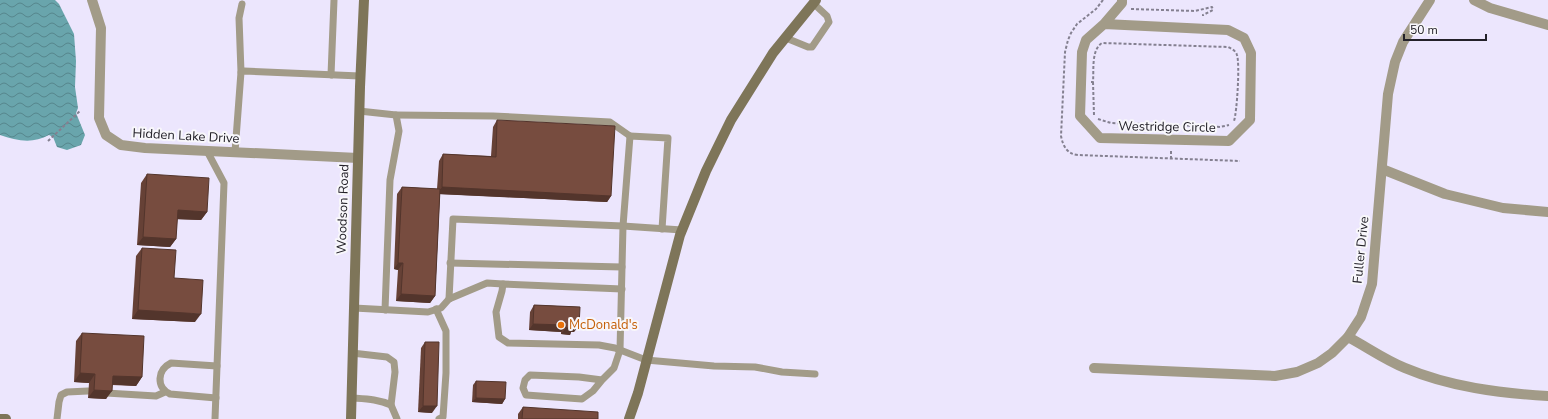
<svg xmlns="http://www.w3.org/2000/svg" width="1548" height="419" font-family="'Nunito Sans',sans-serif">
  <defs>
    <pattern id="water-waves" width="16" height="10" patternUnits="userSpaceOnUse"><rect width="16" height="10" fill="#69a5ac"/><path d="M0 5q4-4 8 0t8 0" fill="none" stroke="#56868c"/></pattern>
  </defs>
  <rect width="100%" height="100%" fill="#ece6fd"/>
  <!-- water -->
  <path fill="url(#water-waves)" d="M0 0H55L59 4 74 34 76 61 75 87 78 108 76 113 85 135 81 145 67 150 57 147 53 137 49 135C33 144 17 141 0 135Z"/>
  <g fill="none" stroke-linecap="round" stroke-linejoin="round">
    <!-- path -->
    <g stroke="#848090" stroke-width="2" stroke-dasharray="3 2" stroke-linecap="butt">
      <path d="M1103 0 1096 9 1077 24 1071 33 1068 40 1065 52 1061 136C1063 146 1067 154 1078 155L1240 161"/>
      <path d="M1131 9 1195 11 1212 7 1213 10 1203 15V16"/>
      <path d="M1091 82H1093C1094 70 1091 50 1102 43L1228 47C1232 49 1236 51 1237 55 1240 64 1237 112 1234 121"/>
      <path d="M1093 82 1094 115"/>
      <path d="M1098 119 1111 123 1172 125"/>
      <path d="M1172 130V125L1220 127 1229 125"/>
      <path d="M48 141 80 111"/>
      <path d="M1171 159V150"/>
    </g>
    <!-- lane -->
    <g stroke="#a29b88" stroke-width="7">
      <path d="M786 38 808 47H812L829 22 827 16 813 3"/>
      <path d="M241 72 239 18 242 4"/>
      <path d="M331 75 334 0"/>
      <path d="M359 111 396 115 399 131 390 180 385 310"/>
      <path d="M396 115 493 116 610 122 630 136"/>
      <path d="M207 151 224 183 215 419"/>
      <path d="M235 152 241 72 244 71 360 76"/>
      <path d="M450 263 622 267"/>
      <path d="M622 289 503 284 502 291 496 312 499 337 508 343 599 345 615 348 646 360 714 366 755 367 782 372 815 374"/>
      <path d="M449 299 453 219 623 226 682 230"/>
      <path d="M354 308 428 312 441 308 449 299 487 283 503 284"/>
      <path d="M436 309 446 331V373L443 417 439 419"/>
      <path d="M352 353 387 357 394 362 395 372 391 405"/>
      <path d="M602 380 593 391 582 399 526 395 523 388 525 380 530 375 579 377 602 380 614 368 620 350 623 226 630 136 668 138 662 229"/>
      <path d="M106 393 156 396 165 392"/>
      <path d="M216 398 170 394C156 387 157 370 171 363L217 366"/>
      <path d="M351 398C366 399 378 399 391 405L397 419"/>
      <path d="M57 419 59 402 61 395 67 392 88 391"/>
    </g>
    <!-- street -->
    <g stroke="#a29b88" stroke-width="10">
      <path d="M92 0 101 28 99 118 106 135 121 145 145 148 358 158"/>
      <path d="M1474 0 1490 8 1548 25"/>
      <path d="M1104 24 1228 30 1244 38 1251 53 1250 120 1229 141 1100 138 1080 116 1082 52 1086 40 1104 24 1122 3V0"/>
      <path d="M1382 169 1445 194 1503 208 1548 212"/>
      <path d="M1348 337C1367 347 1385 360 1405 368 1450 387 1499 393 1548 396"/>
      <path d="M1094 368 1275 376 1297 372 1318 363 1332 353 1348 337 1361 317 1372 284 1388 94 1395 62 1403 42 1430 0"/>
    </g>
    <!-- secondary -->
    <g stroke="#7e7559" stroke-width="10">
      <path d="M0 419H6"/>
      <path d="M351 419 360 87 364 0"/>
      <path d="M629 419 638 393 680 235 706 171 731 120 773 53 816 0"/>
    </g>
  </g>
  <!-- wall -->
  <g fill="#664136">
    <path d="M497 120 611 196 607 202 440 194 435 296 430 303 396 301 398 270 394 269 397 194 402 187 437 189 439 161 443 154 491 156 493 127Z"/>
    <path d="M147 174 207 212 201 220 177 219 176 239 170 247 137 245 141 183Z"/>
    <path d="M142 248 174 278 195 322 132 319 136 256Z"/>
    <path d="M534 305 580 307 574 332H571L570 335 561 334V332L529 330 530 312Z"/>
    <path d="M82 333 142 377 136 386 112 385 106 399 88 398 89 383 74 382 76 341Z"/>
    <path d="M425 342 432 413 418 412 421 348Z"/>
    <path d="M476 381 505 399 502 404 472 402 473 385Z"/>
    <path d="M523 407 598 419H518V414Z"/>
  </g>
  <!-- shaded-wall -->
  <g fill="#53352c">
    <path d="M442 187 611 196 607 202 437 194Z"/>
    <path d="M178 210 207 212 201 220 172 219Z"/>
    <path d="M143 237 176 239 170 247 137 245Z"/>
    <path d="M398 263H403L398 270 394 269Z"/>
    <path d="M401 294 435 296 430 303 396 301Z"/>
    <path d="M138 310 201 314 195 322 132 319Z"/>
    <path d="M533 324 566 325 561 332 529 330Z"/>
    <path d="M574 326H579L574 332H571L570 335 561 334 566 328Z"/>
    <path d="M80 373 95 374 89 383 74 382Z"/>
    <path d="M113 376 142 377 136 386 107 384Z"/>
    <path d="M94 390 112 391 106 399 88 398Z"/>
    <path d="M476 398 505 399 502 404 472 402Z"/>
    <path d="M423 406H437L432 413 418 412Z"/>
  </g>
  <!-- building -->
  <g fill="#774c3f" stroke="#53352c">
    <path d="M497 120 615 126 611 196 442 187 443 154 496 157Z"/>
    <path d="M147 174 209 178 207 212 178 210 176 239 143 237Z"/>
    <path d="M402 187 440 189 435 296 401 294 403 263H398Z"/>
    <path d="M142 248 176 250 174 278 203 280 201 314 138 310Z"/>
    <path d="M534 305 580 307 579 326H574V328H566V325L533 324Z"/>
    <path d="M82 333 144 336 142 377 113 376 112 391 94 390 95 374 80 373Z"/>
    <path d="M425 342H439L437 406H423Z"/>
    <path d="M476 381 506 382 505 399 476 398Z"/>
    <path d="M523 407 598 412V419H522Z"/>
  </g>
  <!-- markers -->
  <circle fill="#e8710a" stroke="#f8f7fb" stroke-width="1.5" cx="561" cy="325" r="4"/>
  <g text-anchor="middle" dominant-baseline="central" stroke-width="4" stroke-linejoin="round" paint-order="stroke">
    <!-- street labels -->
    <g font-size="13" fill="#232129" stroke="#f8f7fb">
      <text transform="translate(1167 127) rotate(1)">Westridge Circle</text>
      <text transform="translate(186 136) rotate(3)">Hidden Lake Drive</text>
      <text transform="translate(343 209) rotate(-88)">Woodson Road</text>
      <text transform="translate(1361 250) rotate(-84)">Fuller Drive</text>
    </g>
    <!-- food labels -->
    <g font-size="13" fill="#c56008" stroke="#f8f7fb" text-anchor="start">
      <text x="569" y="325">McDonald's</text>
    </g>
  </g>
  <!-- scale -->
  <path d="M1404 34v6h82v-6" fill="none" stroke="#232129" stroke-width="2"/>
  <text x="1410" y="34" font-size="12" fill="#232129" stroke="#f8f7fb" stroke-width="3" paint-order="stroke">50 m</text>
</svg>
